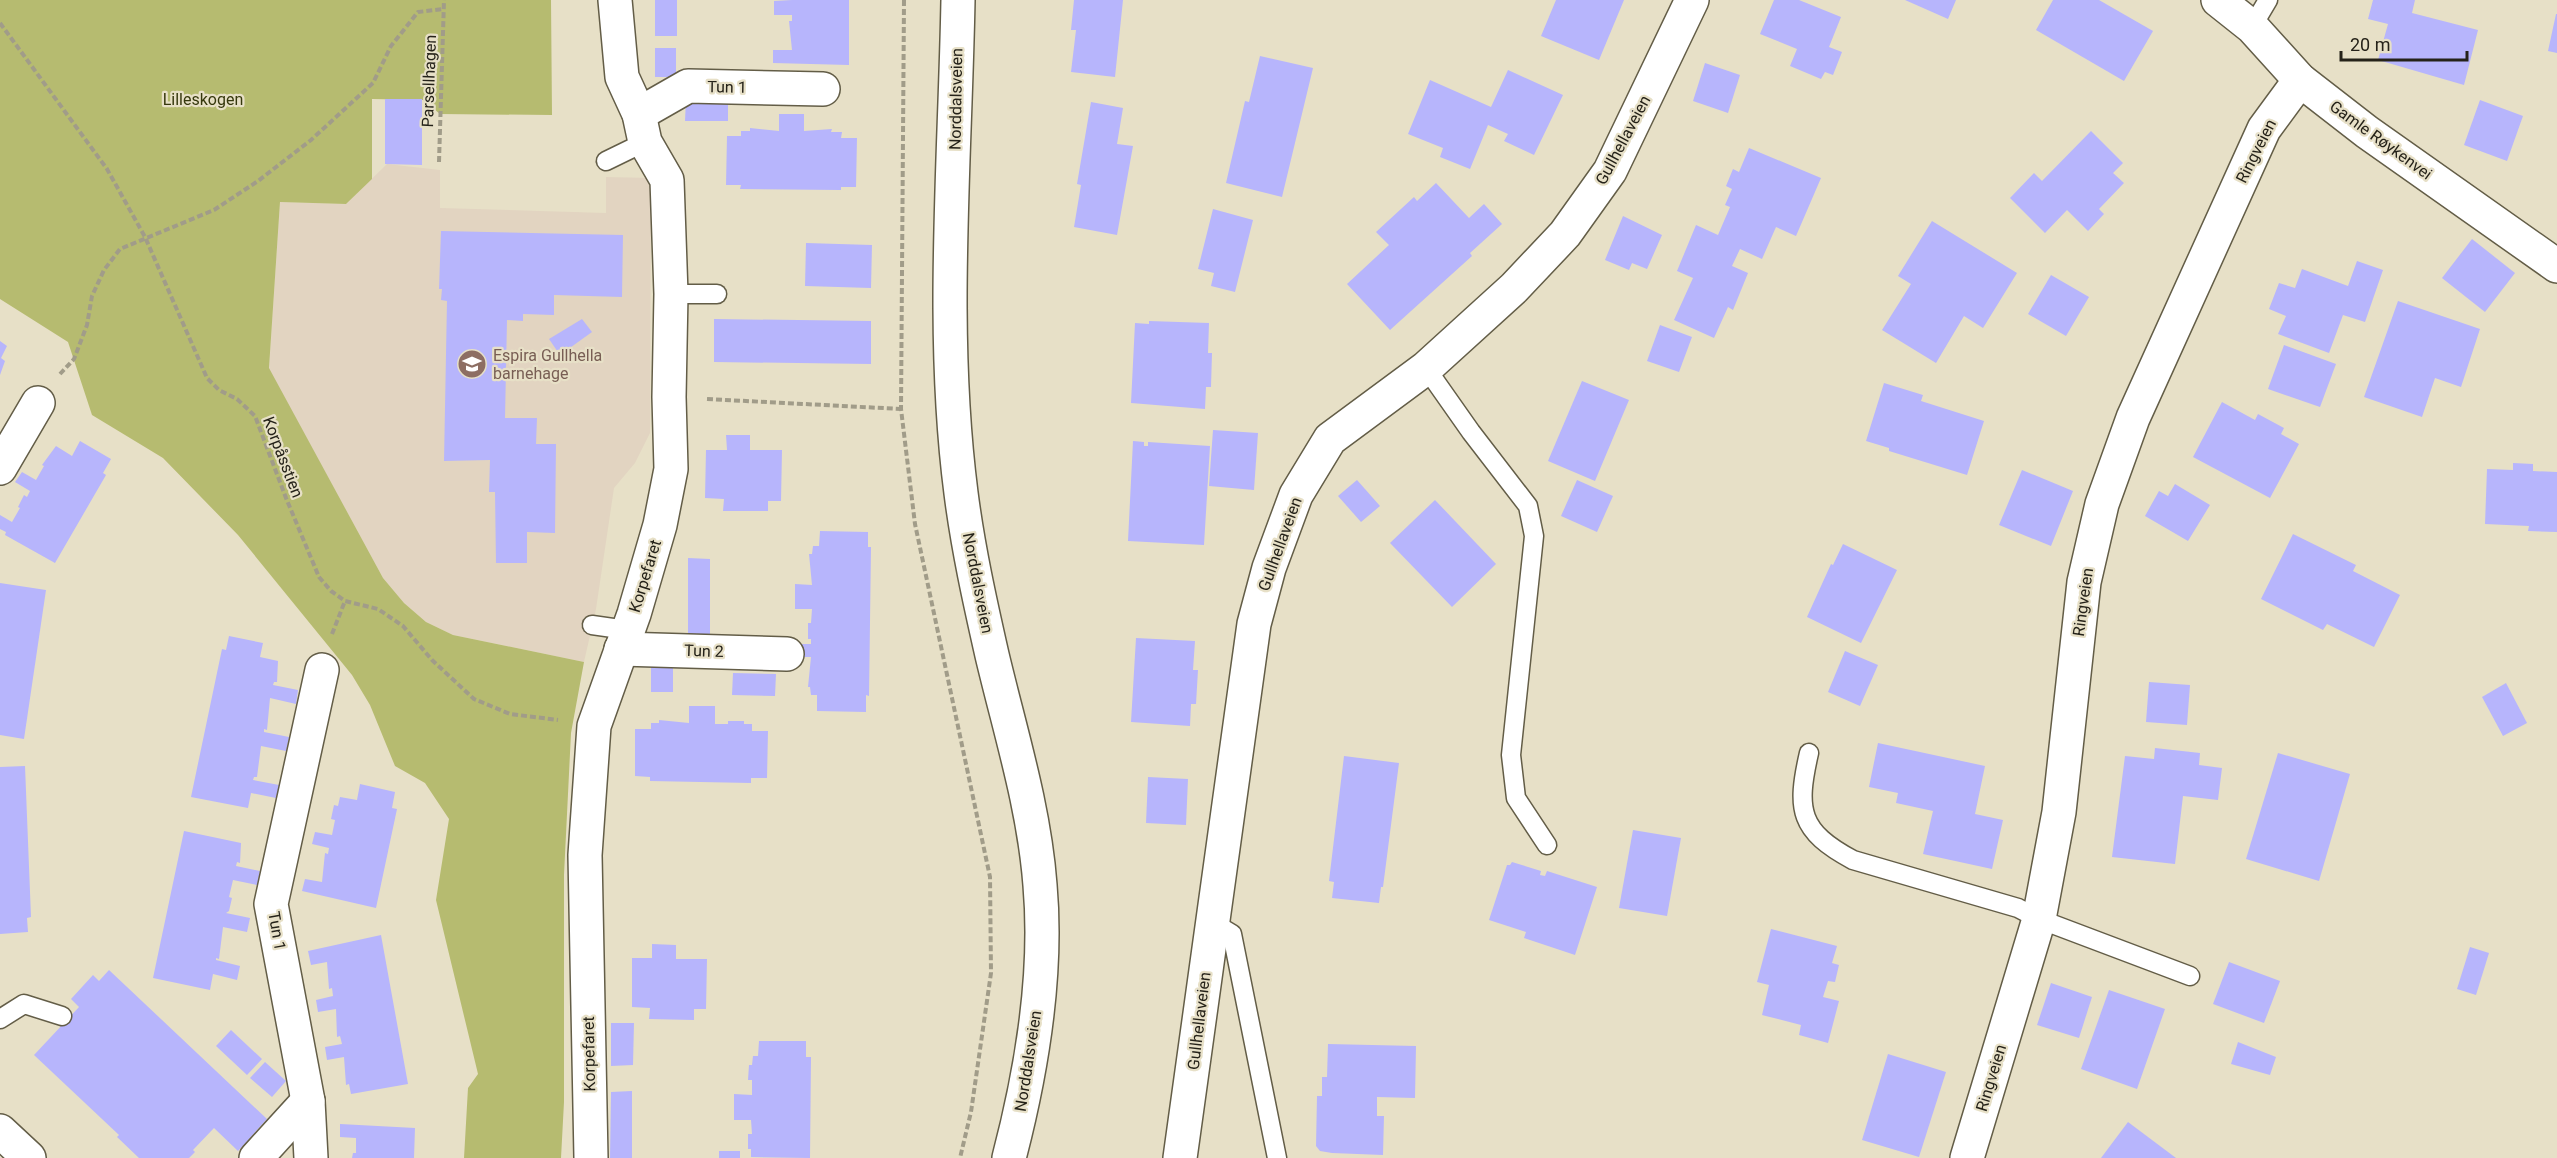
<svg xmlns="http://www.w3.org/2000/svg" width="2557" height="1158" font-family="Roboto,sans-serif">
  <rect width="100%" height="100%" fill="#e7e0c7"/>
  <!-- education -->
  <path fill="#e2d4c1" d="M387 164 440 170V208L606 213V177L651 178 650 433 635 463 614 488 596 609 584 662 453 635 426 622 404 603 383 578 269 369 280 202 346 204Z"/>
  <!-- green -->
  <path fill="#b6bb70" d="M0 0H551L552 115 440 114 423 100 372 99V179L346 204 280 202 269 368 383 578 404 603 426 622 453 635 584 662 571 733 564 875V1102L561 1158H464L468 1088 478 1074 436 900 449 819 425 783 395 766 370 705 352 675 238 535 163 458 92 415 68 342 0 299Z"/>
  <!-- building -->
  <g fill="#b7b5fc">
    <rect x="655" y="0" width="22" height="36"/>
    <path d="M792 0H849V65L773 63V50H792L789 21H792V15H774V1Z"/>
    <path d="M1074 0H1123L1115 77 1071 72 1076 30H1071Z"/>
    <path d="M1556 0H1624L1599 60 1541 36Z"/>
    <path d="M1774 0H1799L1841 17 1829 47 1842 52 1833 75 1825 72 1821 79 1790 66 1797 49 1760 34Z"/>
    <path d="M1905 0H1956L1948 19Z"/>
    <path d="M2053 0H2099L2153 31 2124 81 2036 30Z"/>
    <path d="M2373 0H2415L2412 13 2478 30 2464 85 2378 60 2388 24 2368 19Z"/>
    <path d="M2556 14H2557V53L2548 51Z"/>
    <rect x="655" y="48" width="21" height="29"/>
    <path d="M1260 56 1313 68 1282 197 1226 183 1245 101 1249 102Z"/>
    <path d="M1705 63 1740 75 1728 113 1693 101Z"/>
    <path d="M1508 70 1563 95 1534 155 1504 141 1508 134 1488 125 1470 169 1440 157 1443 148 1408 134 1430 80 1491 107Z"/>
    <path d="M385 99H422V165L385 164Z"/>
    <path d="M686 99 728 100V121H685Z"/>
    <path d="M2480 100 2523 116 2507 161 2464 145Z"/>
    <path d="M1091 102 1123 108 1117 144 1133 146 1117 235 1074 227 1081 185 1077 184Z"/>
    <path d="M779 114H804V131L832 129 831 132H842L841 138H857L856 187H841V190L740 189 741 185H726L727 136H741V131H750V128L779 131Z"/>
    <path d="M2091 131 2123 163 2113 173 2124 183 2099 209 2104 214 2088 231 2067 210 2045 233 2010 198 2034 173 2042 181Z"/>
    <path d="M1749 148 1821 178 1796 236 1776 227 1762 259 1740 249 1732 266 1748 273 1733 310 1728 307 1714 338 1674 320 1693 278 1677 271 1696 225 1718 235 1730 207 1725 205 1732 189 1726 186 1733 169 1739 172Z"/>
    <path d="M1436 183 1469 218 1484 204 1502 224 1470 253 1472 256 1390 330 1347 284 1389 245 1376 232 1414 197 1417 201Z"/>
    <path d="M1213 209 1253 220 1235 292 1211 286 1214 273 1198 269Z"/>
    <path d="M1623 216 1662 235 1647 269 1632 263 1629 270 1605 260Z"/>
    <path d="M1932 221 2017 273 1983 328 1964 316 1936 363 1882 330 1911 284 1898 276Z"/>
    <path d="M441 231 623 235 622 297 554 295V315L523 314V321L507 320 505 418H537L536 444H556L555 533 527 532V563H496L495 492H489L490 460 444 461 447 301 441 300 442 289H439Z"/>
    <path d="M2472 239 2515 273 2485 312 2442 278Z"/>
    <path d="M806 243 872 245 871 288 805 286Z"/>
    <path d="M2357 261 2383 270 2365 322 2343 315 2329 353 2278 334 2286 316 2269 309 2279 283 2295 288 2302 269 2348 286Z"/>
    <path d="M2051 275 2089 297 2066 336 2028 314Z"/>
    <path d="M2398 301 2480 329 2461 387 2435 378 2422 417 2364 397Z"/>
    <path d="M582 319 592 332 560 355 549 339Z"/>
    <path d="M714 319 871 321V364L714 362Z"/>
    <path d="M1149 321 1209 323 1208 353H1212L1211 387H1206L1205 409 1131 403 1135 323 1149 324Z"/>
    <path d="M1660 325 1692 337 1679 372 1647 361Z"/>
    <path d="M0 341 7 346 1 358 5 361 0 375Z"/>
    <path d="M2284 345 2336 364 2320 407 2268 389Z"/>
    <path d="M1582 381 1629 400 1595 481 1548 461Z"/>
    <path d="M1884 383 1923 395 1921 401 1984 421 1967 475 1889 451V448L1866 441Z"/>
    <path d="M2222 402 2255 420 2258 414 2284 428 2281 434 2299 444 2270 498 2193 457Z"/>
    <path d="M1213 430 1258 433 1254 490 1209 486Z"/>
    <path d="M726 435H750V450H782L781 501H768V511H723L724 499 705 498 706 450H727Z"/>
    <path d="M80 441 111 459 103 473 106 475 55 563 5 535 6 532 0 529V515L12 522 20 508 18 507 24 495 27 497 30 491 15 482 22 472 36 480 44 466 42 465 56 446 72 456Z"/>
    <path d="M1133 441 1144 442V446H1148V442L1210 446 1204 545 1128 541Z"/>
    <path d="M2513 463 2533 464V471L2557 472V532L2528 531 2529 526 2485 524 2487 469 2513 470Z"/>
    <path d="M2022 470 2073 491 2051 546 1999 525Z"/>
    <path d="M1357 480 1380 506 1361 522 1338 496Z"/>
    <path d="M1577 480 1613 496 1597 532 1561 516Z"/>
    <path d="M2175 484 2210 505 2188 541 2145 516 2159 491 2168 496Z"/>
    <path d="M1435 500 1496 564 1452 607 1390 543Z"/>
    <path d="M820 531 868 532V547H871L869 696 866 695V712L817 711V695H811L810 687H808L811 657H794V644H811V639H808V623H811L812 609H795V584L812 585 809 554H812L813 546H819Z"/>
    <path d="M2293 534 2356 565 2353 571 2400 595 2374 647 2327 624 2323 630 2261 599Z"/>
    <path d="M1843 544 1897 570 1861 643 1807 617 1831 564 1833 565Z"/>
    <path d="M688 558 710 559V638H688Z"/>
    <path d="M0 583 46 590 24 739 0 735Z"/>
    <path d="M229 636 263 643 260 657 278 661 277 682H274L273 685 298 690 296 704 270 698 267 730 264 729V732L289 737 286 751 261 746 257 777H254L253 780 279 785 276 798 251 793 248 808 191 797 222 649 226 650Z"/>
    <path d="M1136 638 1195 641 1193 670H1198L1196 704H1191L1190 726 1131 722Z"/>
    <path d="M1845 651 1878 665 1860 706 1828 692Z"/>
    <rect x="651" y="663" width="22" height="29"/>
    <path d="M733 673 776 674 775 696 732 695Z"/>
    <path d="M2149 682 2190 685 2187 725 2146 722Z"/>
    <path d="M2506 683 2527 723 2503 736 2482 697Z"/>
    <path d="M689 706H715V724H728V721H744V724H752V731H768L767 778H751V783L650 781V777L635 776V729H651V723H659V720L689 723Z"/>
    <path d="M1878 743 1985 766 1975 814 2003 820 1992 869 1923 854 1933 811 1896 803 1898 793 1869 787Z"/>
    <path d="M2155 748 2200 753 2199 765 2222 768 2218 800 2183 796 2175 864 2112 857 2125 756 2154 759Z"/>
    <path d="M2278 753 2350 774 2319 881 2246 859Z"/>
    <path d="M1344 756 1399 763 1383 887H1381L1379 903 1332 898 1334 882 1329 881Z"/>
    <path d="M25 766 31 917 27 918 28 932 0 934V767Z"/>
    <path d="M1148 777 1188 779 1186 825 1146 823Z"/>
    <path d="M360 784 395 792 392 808 397 809 376 908 302 891 305 879 322 882 325 853 328 854 329 848 312 844 315 832 332 835 335 820 331 819 334 805 338 806 340 797 357 800Z"/>
    <path d="M1633 830 1681 838 1667 916 1619 908Z"/>
    <path d="M184 831 241 843 240 863 237 862 236 866 260 871 257 885 233 880 229 897 232 898 229 911 226 913 250 918 247 932 223 927 219 959 216 958V960L240 966 237 980 213 974 210 990 153 978Z"/>
    <path d="M1512 862 1541 871 1540 875 1545 876 1547 871 1597 887 1575 955 1524 938 1526 932 1489 920 1507 865H1510Z"/>
    <path d="M1771 929 1837 946 1832 963 1839 965 1835 982 1828 981 1823 997 1839 1001 1828 1043 1799 1035 1801 1025 1762 1015 1769 985 1757 982Z"/>
    <path d="M381 935 408 1084 351 1094 349 1084 346 1085 344 1057 327 1060 325 1047 342 1044 340 1036 337 1037 336 1009 318 1012 316 1000 333 996 332 988 329 989 327 962 311 965 308 951Z"/>
    <path d="M652 944 676 945V959H707L706 1009H694V1020L649 1019 650 1008 632 1007V958H652Z"/>
    <path d="M2470 947 2489 953 2476 995 2457 989Z"/>
    <path d="M2229 962 2280 981 2264 1023 2213 1004Z"/>
    <path d="M109 970 267 1119 238 1151 214 1128 193 1150 195 1152 189 1158H139L117 1137 119 1135 34 1055 79 1007 71 999 93 975 99 981Z"/>
    <path d="M2051 983 2092 997 2079 1038 2037 1025Z"/>
    <path d="M2109 990 2165 1009 2137 1089 2081 1069Z"/>
    <path d="M611 1023H634L633 1065 611 1066Z"/>
    <path d="M231 1030 262 1059 247 1075 216 1046Z"/>
    <path d="M759 1041H806V1057H811L810 1158 751 1157V1149H748V1134H752L751 1120H734V1094L752 1095V1080H748L749 1065H752L753 1056H758Z"/>
    <path d="M2238 1042 2276 1057 2270 1075 2231 1064Z"/>
    <path d="M1328 1044 1416 1046 1415 1098 1377 1097V1116H1384L1383 1155 1332 1153 1320 1151 1316 1146 1317 1096H1322V1077H1327Z"/>
    <path d="M1888 1054 1946 1072 1919 1157 1862 1140Z"/>
    <path d="M265 1062 286 1081 272 1097 250 1078Z"/>
    <path d="M632 1091V1158H610L611 1092Z"/>
    <path d="M2128 1122 2176 1158H2101Z"/>
    <path d="M340 1124 415 1128 414 1158H352L353 1153H356V1138L340 1137Z"/>
    <rect x="719" y="1151" width="21" height="7"/>
  </g>
  <g fill="none" stroke-linecap="round" stroke-linejoin="round">
    <!-- lane casing -->
    <g stroke="#635d47" stroke-width="21">
      <g id="lane">
        <path d="M2252 27 2268 0"/>
        <path d="M606 161 645 142"/>
        <path d="M671 294H717"/>
        <path d="M1426 368 1471 432 1528 506 1534 536 1511 755 1516 798 1547 845"/>
        <path d="M592 625 627 630"/>
        <path d="M1809 753C1796 810 1799 831 1853 860L2018 908 2039 919 2190 976"/>
        <path d="M1212 922 1232 934 1277 1158"/>
        <path d="M0 1019 24 1004 62 1016"/>
      </g>
    </g>
    <!-- street casing -->
    <g stroke="#635d47" stroke-width="36">
      <g id="street">
        <path d="M958 0C955 163 940 331 961 493 968 548 980 602 992 655 1010 731 1034 806 1040 885 1048 976 1032 1070 1009 1158"/>
        <path d="M2218 0 2252 27 2300 80 2367 132 2557 266"/>
        <path d="M639 114 688 86 823 89"/>
        <path d="M0 468 38 403"/>
        <path d="M621 649 787 654"/>
        <path d="M0 1131 29 1158"/>
        <path d="M256 1158 308 1101"/>
        <path d="M311 1158 308 1101 271 904 322 670"/>
        <path d="M591 1158 585 855 594 726 634 614 660 525 671 469 669 397 671 294 667 180 645 142 639 114 622 77 615 0"/>
        <path d="M1180 1158 1254 624 1269 568 1296 495 1330 439 1426 368 1514 288 1565 234 1610 171 1692 0"/>
        <path d="M1967 1158 2039 919 2059 812 2084 582 2102 504 2133 418 2264 129 2300 80"/>
      </g>
    </g>
    <!-- path -->
    <g stroke="#a19c89" stroke-width="4" stroke-dasharray="6 3" stroke-linecap="butt">
      <path d="M904 0 901 409 915 524 990 877 991 973 971 1112 960 1158"/>
      <path d="M0 23 107 169 145 237 207 378 219 390 237 399 255 416 286 498 319 577 331 591 345 601 378 609 403 626 432 660 474 699 510 714 558 720"/>
      <path d="M439 162 444 0"/>
      <path d="M60 374 74 359 87 325 92 296 104 270 120 249 214 210 258 181 311 140 373 83 391 46 418 12 443 9"/>
      <path d="M707 399 901 409"/>
      <path d="M332 634 345 601"/>
    </g>
    <!-- lane -->
    <use href="#lane" stroke="#fff" stroke-width="18"/>
    <!-- street -->
    <use href="#street" stroke="#fff" stroke-width="33"/>
  </g>
  <!-- icons -->
  <defs>
    <g id="school-disc" transform="scale(1.5)"><circle r="9.5" fill="#8d6e63" stroke="#e7e0c7"/><path d="M0-5L7-2L0 1L-7-2ZM-4 1L0 2.5L4 1V4Q0 6-4 4Z" fill="#fff"/></g>
  </defs>
  <g fill-rule="evenodd">
    <use href="#school-disc" x="472" y="364"/>
  </g>
  <g text-anchor="middle" dominant-baseline="central" stroke-width="4.5" stroke-linejoin="round" paint-order="stroke">
    <!-- street labels -->
    <g font-size="16" fill="#252219" stroke="#e7e0c7">
      <text transform="translate(429 81) rotate(-88)">Parsellhagen</text>
      <text transform="translate(727 87) rotate(1)">Tun 1</text>
      <text transform="translate(956 99) rotate(-89)">Norddalsveien</text>
      <text transform="translate(1623 140) rotate(-62)">Gullhellaveien</text>
      <text transform="translate(2381 140) rotate(36)">Gamle Røykenvei</text>
      <text transform="translate(2256 151) rotate(-63)">Ringveien</text>
      <text transform="translate(283 457) rotate(69)">Korpåsstien</text>
      <text transform="translate(1280 544) rotate(-70)">Gullhellaveien</text>
      <text transform="translate(645 576) rotate(-73)">Korpefaret</text>
      <text transform="translate(978 583) rotate(79)">Norddalsveien</text>
      <text transform="translate(2083 602) rotate(-82)">Ringveien</text>
      <text transform="translate(704 651) rotate(2)">Tun 2</text>
      <text transform="translate(277 931) rotate(80)">Tun 1</text>
      <text transform="translate(1199 1021) rotate(-83)">Gullhellaveien</text>
      <text transform="translate(589 1054) rotate(-91)">Korpefaret</text>
      <text transform="translate(1028 1061) rotate(-81)">Norddalsveien</text>
      <text transform="translate(1991 1078) rotate(-73)">Ringveien</text>
    </g>
    <!-- park labels -->
    <g font-size="16" fill="#36380d" stroke="#e7e0c7">
      <text x="203" y="99">Lilleskogen</text>
    </g>
    <!-- education labels -->
    <g font-size="16" fill="#785e54" stroke="#e7e0c7" text-anchor="start">
      <text x="493" y="355">Espira Gullhella<tspan x="493" dy="18">barnehage</tspan></text>
    </g>
  </g>
  <!-- scale -->
  <path d="M2341 51v9h126v-9" fill="none" stroke="#252219" stroke-width="3"/>
  <text x="2350" y="51" font-size="18" fill="#252219" stroke="#e7e0c7" stroke-width="4.5" paint-order="stroke">20 m</text>
</svg>
